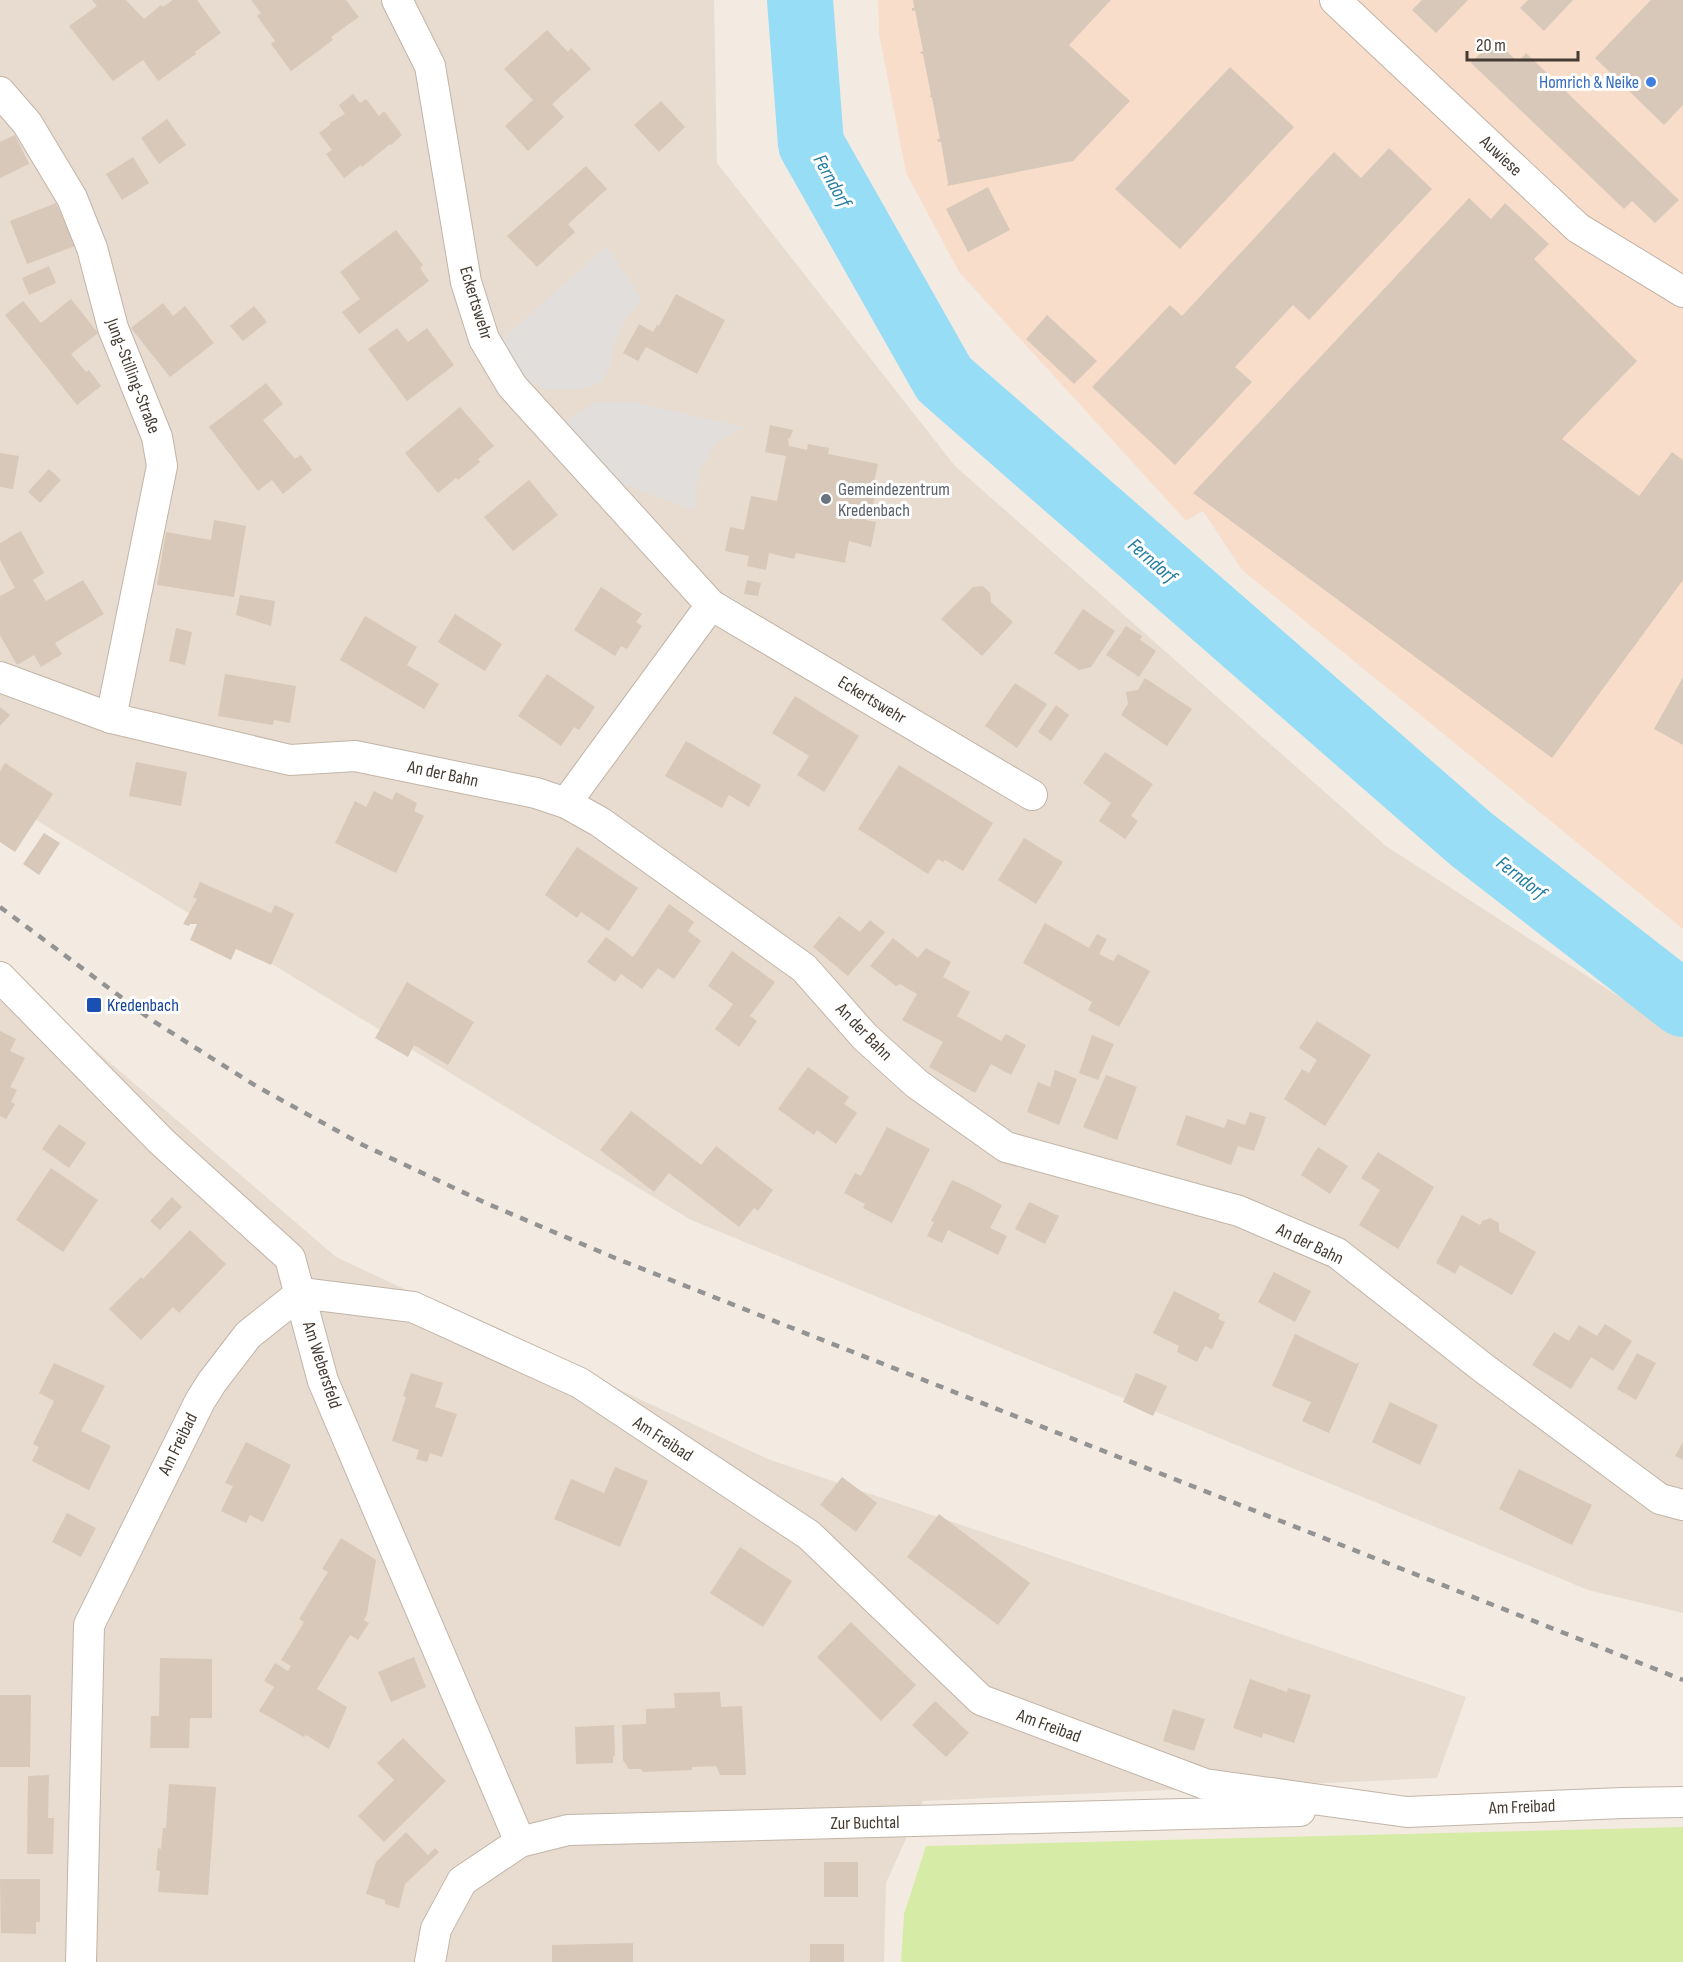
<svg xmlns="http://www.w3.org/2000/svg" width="1683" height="1962" font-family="'Sofia Sans Condensed',sans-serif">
  <rect width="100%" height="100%" fill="#f3ebe2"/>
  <!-- residential -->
  <g fill="#e7dccf">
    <path d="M0 0H714L717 163 955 466 1386 846 1683 1038V1613L1588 1590 691 1220 0 798Z"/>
    <path d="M0 968 336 1257 768 1459 1466 1697 1437 1778 923 1801 886 1883 884 1962H0Z"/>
  </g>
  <!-- commercial -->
  <path fill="#f8deca" d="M878 0H1683V929L1242 570 1203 511 1186 521 959 272 906 173 879 34Z"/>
  <!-- green -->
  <path fill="#d6eca6" d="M1683 1827V1962H901L904 1914 926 1846Z"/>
  <!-- parking -->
  <g fill="#e2dedb">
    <path d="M606 247 642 299 626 318 615 340 610 365 602 382 580 389H545L518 377 500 341Z"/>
    <path d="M597 402H632L743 427 716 443 699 471 694 510 606 478 557 425Z"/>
  </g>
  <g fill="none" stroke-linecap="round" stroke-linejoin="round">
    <!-- river -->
    <path stroke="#97ddf6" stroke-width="66" d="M800 0 811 144 944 379 1471 839 1683 1004"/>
  </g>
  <!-- building -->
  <g fill="#d8c8b9">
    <path d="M92 0H126L144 19 161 5 163 7 173 0H197L221 33 195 52 196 54 158 81 143 60 113 81 69 26 97 6Z"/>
    <path d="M251 0H346L359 17 331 37 333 40 291 71 271 44 275 41 257 16 261 13Z"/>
    <path d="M913 0H1111L1069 45 1130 101 1073 161 947 186 948 183 941 142H938L937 139H940L932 98 929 96 931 95 923 54H921L920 52 923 51 915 10 912 11V8H914Z"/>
    <path d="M1422 0H1468L1436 33 1412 10Z"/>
    <path d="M1528 0H1573L1544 31 1520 8Z"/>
    <path d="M1651 0H1683V105L1664 125 1595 58Z"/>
    <path d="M547 30 568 52 571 48 591 69 552 104 564 117 528 151 505 126 533 100 504 69Z"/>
    <path d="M1494 39 1518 62 1526 53 1679 200 1655 223 1632 201 1624 209 1471 63Z"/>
    <path d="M1230 67 1294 127 1180 249 1115 189Z"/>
    <path d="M353 94 360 103 366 99 379 116 384 111 402 135 391 145 390 144 362 167 361 165 344 178 326 154 332 150 319 133 330 125V123L345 114 339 105Z"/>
    <path d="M661 101 685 127 659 152 634 125Z"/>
    <path d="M167 119 186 145 159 164 141 138Z"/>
    <path d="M15 135 29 164 0 178V142Z"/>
    <path d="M1389 148 1432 189 1309 320 1293 305 1235 367 1252 382 1175 465 1092 387 1170 305 1182 316 1334 152 1361 178Z"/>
    <path d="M133 157 149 183 122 200 106 174Z"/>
    <path d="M586 166 607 189 568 224 575 232 537 267 507 236Z"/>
    <path d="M988 187 1010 230 968 252 946 209Z"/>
    <path d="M1469 198 1491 219 1505 203 1549 244 1534 259 1637 361 1562 439 1639 496 1672 452 1683 460V580L1552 758 1193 493Z"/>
    <path d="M56 203 75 246 27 264 10 221Z"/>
    <path d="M396 230 423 265 420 268 429 281 359 334 342 312 360 299 340 272Z"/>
    <path d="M49 266 56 283 29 295 22 278Z"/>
    <path d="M676 294 725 320 697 374 646 347 638 361 623 353 639 324 653 332 657 325 659 326Z"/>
    <path d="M71 299 98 333 71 354 86 372 89 370 101 386 77 405 5 315 23 301 41 323Z"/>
    <path d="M163 303 173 316 185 306 214 343 170 377 131 328Z"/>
    <path d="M254 306 267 322 243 341 230 326Z"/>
    <path d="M1047 315 1097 361 1074 384 1026 339Z"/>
    <path d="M397 328 408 342 427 328 454 365 407 401 368 349Z"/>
    <path d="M266 383 283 404 263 420 295 459 301 455 312 470 283 494 272 480 258 491 209 427Z"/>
    <path d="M460 407 494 446 478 459 480 462 458 480 456 478 438 493 405 453Z"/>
    <path d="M770 425 793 430 790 438H788L789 446 807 450 808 444 829 448 828 454 878 464 871 495 875 496 872 510 868 509 866 520 876 522 871 547 849 541 845 563 796 553 794 559 769 553 766 570 747 566 749 556 725 551 730 527 744 530 751 496 777 501 786 456 765 452Z"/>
    <path d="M0 453 19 456 13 489 0 487Z"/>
    <path d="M49 469 61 480 40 503 28 492Z"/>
    <path d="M529 480 558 515 513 551 484 517Z"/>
    <path d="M214 520 246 526 234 597 157 585 166 532 211 540Z"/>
    <path d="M21 531 44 573 33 580 46 601 83 580 104 614 55 643 62 654 41 667 34 655 17 665 0 635V596L15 588 0 560V543Z"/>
    <path d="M747 580 761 583 758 596 744 594Z"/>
    <path d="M983 586 990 593 991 602 1013 622 982 656 941 619 973 587Z"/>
    <path d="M601 587 642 614 636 622 642 626 627 649 621 646 615 656 574 630Z"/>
    <path d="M240 595 275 601 271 626 236 615Z"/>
    <path d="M1083 609 1115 631 1091 667 1079 670 1054 653Z"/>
    <path d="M455 614 502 644 485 671 438 642Z"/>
    <path d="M365 616 417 647 407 665 439 684 424 709 340 660Z"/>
    <path d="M1126 626 1142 636 1140 640 1156 651 1139 677 1106 655Z"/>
    <path d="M176 628 192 632 185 665 169 661Z"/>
    <path d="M225 674 296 686 290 723 274 720 273 725 218 716Z"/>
    <path d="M547 674 595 707 579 730 574 727 561 746 518 716Z"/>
    <path d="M1683 677V745L1654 729Z"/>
    <path d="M1145 678 1192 709 1167 746 1121 715 1128 704 1126 692 1138 690Z"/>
    <path d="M1015 683 1047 704 1017 748 985 726Z"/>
    <path d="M795 696 859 736 824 792 797 775 809 756 772 733Z"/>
    <path d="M1056 705 1069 715 1051 741 1038 732Z"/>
    <path d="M0 707 10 715 0 726Z"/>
    <path d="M686 741 761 785 749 807 729 795 722 808 665 776Z"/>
    <path d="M1105 752 1153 784 1131 816 1138 821 1125 839 1099 821 1111 803 1083 783Z"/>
    <path d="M136 762 187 772 181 806 129 796Z"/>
    <path d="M5 763 53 794 15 852 0 842V771Z"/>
    <path d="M899 765 993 823 963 871 945 860 943 862 938 859 928 874 858 829Z"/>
    <path d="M374 791 392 800 396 792 417 803 414 811 424 816 396 873 335 843 355 801 366 807Z"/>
    <path d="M44 833 60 843 39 875 23 864Z"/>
    <path d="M1024 838 1063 862 1036 904 998 880Z"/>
    <path d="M577 847 638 888 609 931 581 912 577 918 545 895Z"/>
    <path d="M200 882 271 913 275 905 294 914 271 965 236 949 231 960 190 940 197 924H190L189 926 183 924 197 899 193 897Z"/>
    <path d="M669 904 694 922 688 931 701 941 674 979 658 968 642 989 621 974 615 982 587 962 606 937 633 957Z"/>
    <path d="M839 916 860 932 870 920 885 932 848 976 813 947Z"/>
    <path d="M1045 923 1089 948 1097 934 1107 939 1099 954 1113 961 1118 954 1150 971 1119 1027 1088 1010 1092 1002 1023 963Z"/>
    <path d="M893 938 918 958 926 948 951 962 943 977 970 992 957 1016 1001 1041 1006 1034 1026 1045 1011 1075 991 1064 975 1093 929 1067 943 1042 902 1020 917 994 900 984 896 986 870 966Z"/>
    <path d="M732 951 775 982 750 1016 757 1021 739 1047 715 1029 733 1004 708 986Z"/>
    <path d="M407 982 474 1022 448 1065 414 1045 408 1057 375 1038Z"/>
    <path d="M1317 1021 1371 1055 1325 1126 1284 1099 1302 1069 1309 1073 1317 1060 1299 1048Z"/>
    <path d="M0 1031 16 1039 10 1051 25 1058 10 1087 17 1090 11 1102 15 1104 6 1119 0 1116Z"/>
    <path d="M1092 1035 1114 1044 1098 1080 1079 1073Z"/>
    <path d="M808 1067 849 1097 844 1104 857 1113 836 1144 817 1130 814 1135 778 1109Z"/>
    <path d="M1055 1070 1077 1079 1059 1125 1027 1112 1038 1082 1050 1087Z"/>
    <path d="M1106 1075 1137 1087 1117 1140 1083 1127Z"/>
    <path d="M631 1111 701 1165 716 1146 773 1190 758 1211 754 1208 739 1227 669 1173 654 1192 600 1150Z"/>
    <path d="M1250 1112 1266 1117 1254 1151 1238 1146 1231 1165 1176 1145 1186 1115 1224 1128 1228 1119 1245 1125Z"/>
    <path d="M59 1124 86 1143 69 1168 42 1149Z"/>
    <path d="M887 1127 930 1149 892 1223 863 1208 865 1204 844 1193 855 1173 861 1176Z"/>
    <path d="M1318 1147 1348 1166 1330 1194 1301 1175Z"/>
    <path d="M1378 1152 1434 1187 1398 1249 1359 1225 1380 1190 1361 1178Z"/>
    <path d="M51 1168 98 1200 63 1252 16 1220Z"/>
    <path d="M952 1180 970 1188 1002 1205 990 1228 1007 1236 998 1255 948 1230 942 1243 927 1236 934 1222 931 1221Z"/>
    <path d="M172 1197 182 1207 160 1230 150 1221Z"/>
    <path d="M1029 1202 1059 1216 1045 1244 1015 1229Z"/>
    <path d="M1462 1215 1480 1225 1482 1221 1490 1218 1499 1223V1231L1536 1252 1512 1295 1460 1265 1455 1274 1436 1263Z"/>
    <path d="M190 1230 226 1264 179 1313 173 1307 141 1340 109 1309 141 1277 143 1279Z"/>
    <path d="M1274 1272 1311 1291 1295 1322 1258 1302Z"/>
    <path d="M1174 1291 1220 1314 1218 1319 1225 1322 1212 1349 1205 1346 1197 1362 1177 1352 1179 1346 1153 1333Z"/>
    <path d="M1605 1324 1632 1341 1613 1371 1591 1357 1571 1389 1532 1365 1554 1332 1569 1341 1579 1325 1597 1336Z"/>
    <path d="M1295 1334 1357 1364 1360 1361 1329 1433 1302 1421 1311 1402 1272 1386Z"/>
    <path d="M1637 1353 1656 1363 1636 1400 1617 1389Z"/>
    <path d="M54 1363 105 1386 81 1431 111 1446 89 1490 32 1461 39 1447 33 1444 54 1401 39 1393Z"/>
    <path d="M411 1373 443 1383 435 1407 457 1414 442 1457 430 1453 427 1462 416 1459 419 1450 392 1441 406 1397 403 1396Z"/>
    <path d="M1136 1373 1167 1386 1153 1416 1123 1402Z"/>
    <path d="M1390 1402 1438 1425 1420 1465 1372 1442Z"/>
    <path d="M246 1442 291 1465 263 1522 250 1515 246 1523 221 1511 233 1486 225 1483Z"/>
    <path d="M1683 1442V1460L1675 1456Z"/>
    <path d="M615 1467 648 1481 620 1547 554 1519 571 1479 604 1493Z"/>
    <path d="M1519 1469 1592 1505 1572 1545 1499 1509Z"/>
    <path d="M842 1477 877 1503 856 1532 820 1505Z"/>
    <path d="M67 1513 96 1528 81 1557 52 1542Z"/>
    <path d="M939 1514 1030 1583 998 1625 907 1557Z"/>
    <path d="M341 1538 376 1560 367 1614 364 1620 369 1623 358 1640 350 1635 317 1689 347 1707 329 1749 306 1735 304 1737 259 1711 274 1687 264 1681 275 1663 288 1671 291 1666 281 1660 304 1622 299 1619 328 1572 322 1569Z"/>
    <path d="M740 1547 792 1581 763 1627 710 1593Z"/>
    <path d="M851 1622 916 1685 881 1721 817 1657Z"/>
    <path d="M414 1657 426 1687 391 1702 378 1672Z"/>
    <path d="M160 1658 212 1659V1718H190L189 1748H150L151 1716H159Z"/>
    <path d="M1250 1679 1287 1692 1288 1688 1311 1695 1294 1743 1263 1733 1262 1738 1233 1728Z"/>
    <path d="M720 1692 721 1707 742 1706 746 1775H720L716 1766 692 1767V1770L643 1772 641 1769H629L623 1760 622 1725 646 1724V1709L675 1708 674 1693Z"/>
    <path d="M0 1695H31L30 1767H0Z"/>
    <path d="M935 1701 969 1733 946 1757 912 1725Z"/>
    <path d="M1173 1709 1205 1719 1194 1751 1163 1741Z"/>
    <path d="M614 1725 615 1756H613V1763L576 1764 575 1727Z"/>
    <path d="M403 1738 446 1781 384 1842 358 1816 394 1780 377 1763Z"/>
    <path d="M49 1775 48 1818H54L53 1854H27L28 1776Z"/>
    <path d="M169 1784 216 1787 208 1895 158 1892 160 1871 156 1870 158 1848 161 1849 163 1828H166Z"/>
    <path d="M406 1832 428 1855 435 1848 439 1852 405 1884 399 1908 385 1904V1900L366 1894 376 1862Z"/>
    <rect x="824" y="1862" width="34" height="35"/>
    <path d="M0 1879H40V1922H36V1934L1 1933Z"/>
    <path d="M633 1943V1962H552V1945Z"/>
    <rect x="810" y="1944" width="34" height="18"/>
  </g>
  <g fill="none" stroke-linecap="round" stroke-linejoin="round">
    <!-- street casing -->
    <g stroke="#c2b4a7" stroke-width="32">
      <g id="street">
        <path d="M397 0 430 66 466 282 484 339 512 386 711 605 1032 795"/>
        <path d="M1335 0 1578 228 1683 292"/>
        <path d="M0 92 27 123 72 198 92 248 113 328 157 437 162 466 111 718"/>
        <path d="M0 677 111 718 290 760 355 756 536 793 566 803 600 822 804 968 865 1037 917 1084 1006 1147 1239 1211 1337 1253 1482 1367 1660 1499 1683 1505"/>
        <path d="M566 803 711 605"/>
        <path d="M0 977 162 1142 290 1258 323 1381 520 1842"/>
        <path d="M81 1962 89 1625 200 1401 212 1382 248 1335 301 1293 413 1307 580 1383 809 1535 981 1700 1205 1784 1407 1812 1623 1803 1683 1802"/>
        <path d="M430 1962 436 1929 462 1881 520 1842 568 1830 1300 1811"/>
      </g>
    </g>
    <!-- street -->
    <use href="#street" stroke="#fff" stroke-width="30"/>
    <!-- rail -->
    <path stroke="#939393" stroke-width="4.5" stroke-dasharray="8 8" stroke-linecap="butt" d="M0 907 153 1021 256 1086 363 1145 488 1204 615 1258 1683 1680"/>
  </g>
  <!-- markers -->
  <circle fill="#3f7fe0" stroke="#fff" stroke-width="2" cx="1651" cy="82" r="6"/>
  <circle fill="#6b7280" stroke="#fff" stroke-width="2" cx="826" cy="499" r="6"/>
  <rect fill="#1a4fb4" stroke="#fff" stroke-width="2" x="86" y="997" width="16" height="16" rx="3"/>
  <g text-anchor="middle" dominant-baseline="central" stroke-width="6" stroke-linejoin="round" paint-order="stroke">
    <!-- shop labels -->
    <g font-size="18" fill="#366cbe" stroke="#fff" text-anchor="end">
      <text x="1639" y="82">Homrich &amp; Neike</text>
    </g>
    <!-- street labels -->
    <g font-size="18" fill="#453b32" stroke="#fff">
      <text transform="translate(1501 156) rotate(43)">Auwiese</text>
      <text transform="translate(476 303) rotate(73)">Eckertswehr</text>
      <text transform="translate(133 376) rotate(69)">Jung-Stilling-Straße</text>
      <text transform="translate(872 700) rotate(31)">Eckertswehr</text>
      <text transform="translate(443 774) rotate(12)">An der Bahn</text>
      <text transform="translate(864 1032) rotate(46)">An der Bahn</text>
      <text transform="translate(1310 1244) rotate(26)">An der Bahn</text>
      <text transform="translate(322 1365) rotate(72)">Am Webersfeld</text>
      <text transform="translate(663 1439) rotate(33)">Am Freibad</text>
      <text transform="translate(178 1444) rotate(-64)">Am Freibad</text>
      <text transform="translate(1049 1726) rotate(20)">Am Freibad</text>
      <text transform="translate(1522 1807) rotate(-2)">Am Freibad</text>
      <text transform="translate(865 1823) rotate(-1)">Zur Buchtal</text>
    </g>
    <!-- worship labels -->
    <g font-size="18" fill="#5b616d" stroke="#fff" text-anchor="start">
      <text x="838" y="489">Gemeindezentrum<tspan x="838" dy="21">Kredenbach</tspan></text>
    </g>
    <!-- transit labels -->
    <g font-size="18" fill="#164399" stroke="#fff" text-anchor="start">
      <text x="107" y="1005">Kredenbach</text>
    </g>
    <!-- water labels -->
    <g font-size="20" font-style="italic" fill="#207ca0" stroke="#fff">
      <text transform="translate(832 181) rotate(61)">Ferndorf</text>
      <text transform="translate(1152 561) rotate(41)">Ferndorf</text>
      <text transform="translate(1521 878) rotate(38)">Ferndorf</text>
    </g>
  </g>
  <!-- scale -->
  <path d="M1467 51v9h111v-9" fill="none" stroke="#453b32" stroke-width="3"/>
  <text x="1476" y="51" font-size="18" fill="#453b32" stroke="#ffffff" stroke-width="4.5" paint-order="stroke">20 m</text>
</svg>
